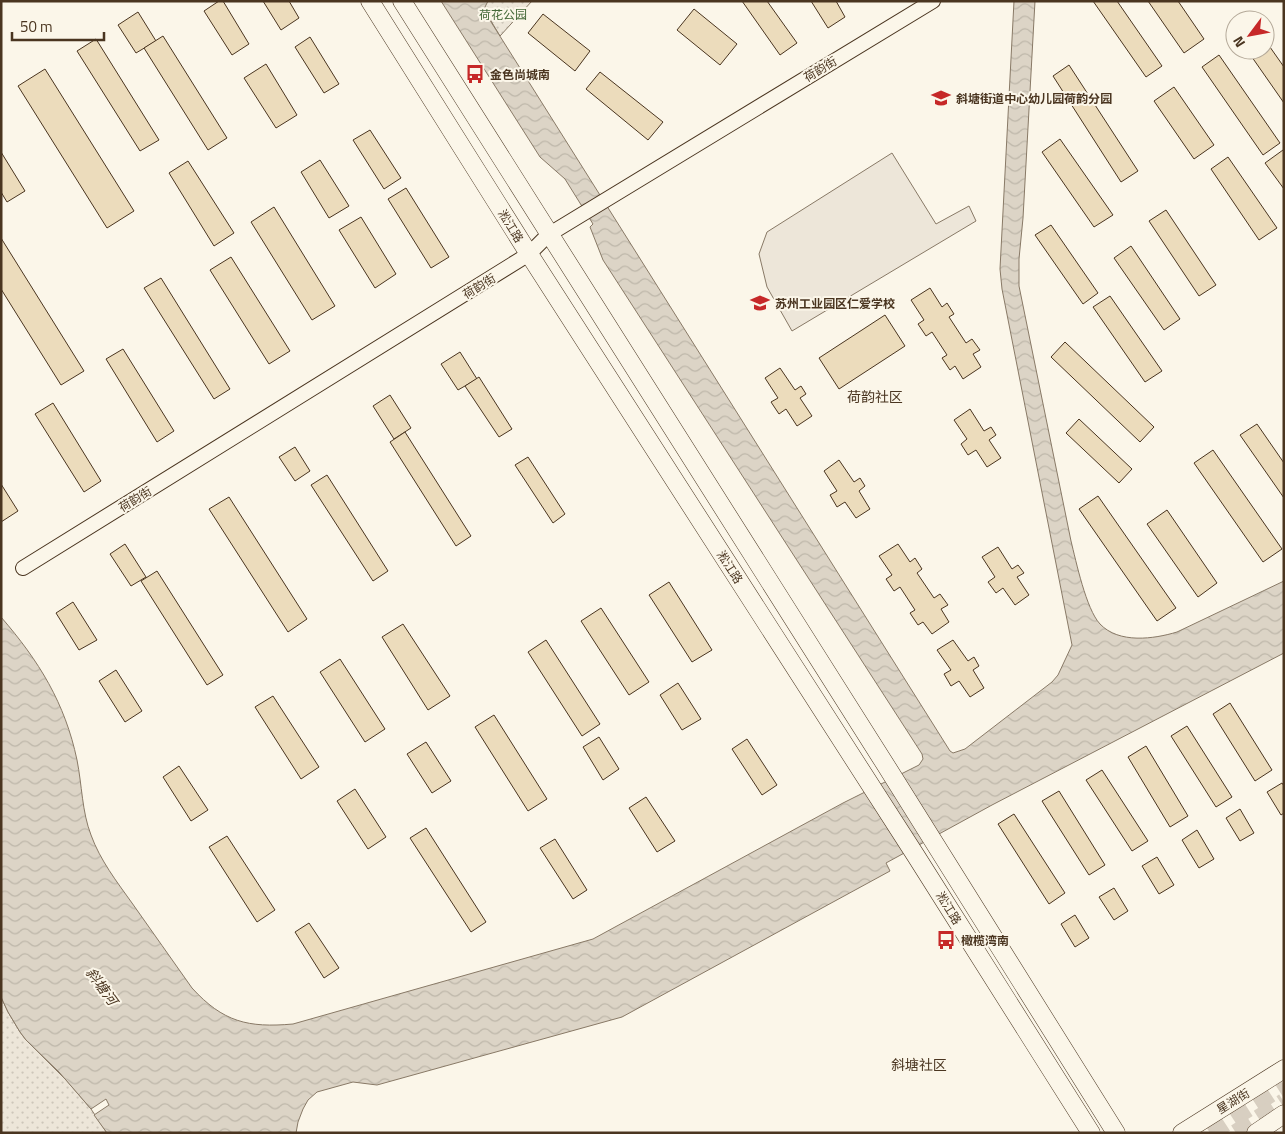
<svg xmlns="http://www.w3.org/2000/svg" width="1285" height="1134" font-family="'Titillium Web','Noto Sans SC',sans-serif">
  <defs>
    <pattern id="park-dots" width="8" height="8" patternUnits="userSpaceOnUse" patternTransform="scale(1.25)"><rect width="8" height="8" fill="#ede6d9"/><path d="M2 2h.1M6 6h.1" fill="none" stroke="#cdc6ba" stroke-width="1.8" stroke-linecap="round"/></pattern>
    <pattern id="water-waves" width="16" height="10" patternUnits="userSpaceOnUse" patternTransform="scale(1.25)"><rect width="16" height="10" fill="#dcd4c6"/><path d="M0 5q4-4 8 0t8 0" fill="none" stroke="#beb7aa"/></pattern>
  </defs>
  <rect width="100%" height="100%" fill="#fbf6e9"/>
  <!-- park -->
  <g fill="url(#park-dots)" stroke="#887966">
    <path d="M479 1H532L500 36Z"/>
    <path d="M1 997 8 1012 20 1032 26 1040 67 1081 91 1109 107 1133H1Z"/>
  </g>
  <!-- pitch -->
  <path fill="#ede6d9" stroke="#887966" d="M892 153 936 224 969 206 976 221 792 331 767 287 759 254 767 232Z"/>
  <!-- water -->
  <path fill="url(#water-waves)" stroke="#887966" d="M441 1H488L485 7 486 14 950 751 953 753 965 749 1052 682 1058 675 1072 645 1002 289 1000 269 1014 1H1035L1023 218 1019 259V286L1071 541C1076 561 1086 609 1100 624 1119 644 1154 639 1177 632L1284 581V653L992 805 886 863 890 871 622 1017 377 1085 353 1082 317 1092 308 1100 303 1109 298 1122 296 1133H107L94 1115 109 1105 106 1099 91 1109 59 1072 26 1040 20 1032 8 1012 1 997V617C39 661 65 703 77 760 82 785 82 812 91 835 100 860 117 882 132 903 152 931 172 960 192 988 223 1022 248 1028 293 1024L593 939 843 803 919 765 923 759 922 754 603 260 590 227 593 224 565 179 540 157Z"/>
  <!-- building -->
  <g fill="#ecdcbc" stroke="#4a3520">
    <path d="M219 1H223L249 44 232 55 204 11Z"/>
    <path d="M263 1H289L299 18 281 30Z"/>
    <path d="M742 1H767L797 43 780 55Z"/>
    <path d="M811 1H836L845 17 828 28Z"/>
    <path d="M1093 1H1117L1162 66 1146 77Z"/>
    <path d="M1148 1H1178L1204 39 1184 53Z"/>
    <path d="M694 9 737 44 720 65 677 30Z"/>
    <path d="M138 12 156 41 136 53 118 25Z"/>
    <path d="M543 14 590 51 575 71 528 33Z"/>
    <path d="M163 36 227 138 208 150 144 48Z"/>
    <path d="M310 37 339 84 324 93 295 47Z"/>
    <path d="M96 39 159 140 140 151 77 51Z"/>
    <path d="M1265 40 1284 67V103L1247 50H1265Z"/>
    <path d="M1219 55 1280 143 1263 155 1202 67Z"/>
    <path d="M266 64 297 115 276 128 244 78Z"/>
    <path d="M1069 65 1138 171 1121 182 1053 76Z"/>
    <path d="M45 69 134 211 107 228 18 86Z"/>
    <path d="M600 72 663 122 648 140 586 89Z"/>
    <path d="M1174 87 1214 145 1194 159 1154 101Z"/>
    <path d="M370 130 401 178 384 189 353 140Z"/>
    <path d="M1060 139 1113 215 1094 227 1042 152Z"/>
    <path d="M1283 150H1284V189L1265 163Z"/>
    <path d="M1 152 25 191 7 202 1 192Z"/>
    <path d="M1228 157 1277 228 1259 240 1211 169Z"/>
    <path d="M320 160 349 206 329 218 301 172Z"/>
    <path d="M188 161 234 233 214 246 169 173Z"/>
    <path d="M406 188 449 257 431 268 388 199Z"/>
    <path d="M274 207 335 306 312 320 251 222Z"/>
    <path d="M1166 210 1216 285 1199 296 1149 221Z"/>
    <path d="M361 217 396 274 375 288 339 230Z"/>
    <path d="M1051 225 1098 293 1083 304 1035 235Z"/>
    <path d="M1 238 84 371 61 385 1 289Z"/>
    <path d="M1131 246 1180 319 1164 330 1114 258Z"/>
    <path d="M231 257 290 351 269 364 210 270Z"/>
    <path d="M161 278 230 389 214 399 144 288Z"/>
    <path d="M930 288 942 307 947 303 954 314 949 317 966 343 972 339 980 350 973 354 981 367 963 379 955 366 950 370 942 358 947 355 932 332 926 336 918 324 924 320 911 300Z"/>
    <path d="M1110 296 1162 371 1145 382 1093 307Z"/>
    <path d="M885 315 905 346 839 389 819 358Z"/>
    <path d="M1065 342 1154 427 1140 442 1051 357Z"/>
    <path d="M123 349 174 431 157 442 106 359Z"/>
    <path d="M460 352 477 379 458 390 441 364Z"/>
    <path d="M780 368 795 390 801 386 806 394 800 398 812 416 797 426 786 409 779 414 771 402 778 398 765 378Z"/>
    <path d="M479 377 512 429 499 437 465 386Z"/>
    <path d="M390 395 411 428 394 439 373 406Z"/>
    <path d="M53 403 101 481 84 492 35 414Z"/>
    <path d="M970 409 984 431 991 427 996 435 989 440 1001 458 987 467 976 450 968 455 961 444 967 439 954 420Z"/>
    <path d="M1079 419 1132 469 1119 483 1066 433Z"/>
    <path d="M1257 424 1284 463V498L1240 435Z"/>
    <path d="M405 432 471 536 456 546 390 442Z"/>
    <path d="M295 447 310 471 295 481 279 457Z"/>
    <path d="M1213 450 1282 549 1263 562 1194 463Z"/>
    <path d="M528 457 565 514 553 523 515 465Z"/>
    <path d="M839 460 854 482 860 478 865 486 859 491 870 509 856 518 845 502 837 507 830 495 837 491 824 471Z"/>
    <path d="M327 475 388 571 373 581 311 485Z"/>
    <path d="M1 484 18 511 1 522Z"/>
    <path d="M1098 496 1176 608 1157 621 1079 509Z"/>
    <path d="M229 497 307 619 288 632 209 509Z"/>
    <path d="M1167 510 1217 583 1198 597 1147 524Z"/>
    <path d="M125 544 146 577 131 586 110 554Z"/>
    <path d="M898 544 910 562 915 558 922 569 917 573 934 598 940 594 948 605 941 609 949 622 932 634 923 622 918 625 910 613 915 610 900 587 894 591 886 579 892 575 879 556Z"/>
    <path d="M998 547 1012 569 1018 565 1024 573 1017 577 1029 595 1015 605 1003 588 996 593 988 582 995 577 982 557Z"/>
    <path d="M157 571 223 675 207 685 141 581Z"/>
    <path d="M669 582 712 650 692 662 649 595Z"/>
    <path d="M73 602 97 640 79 650 56 613Z"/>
    <path d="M601 608 649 682 629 695 581 621Z"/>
    <path d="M403 624 450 696 428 710 382 637Z"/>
    <path d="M546 640 600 724 582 736 528 652Z"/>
    <path d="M953 640 968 661 974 657 979 666 973 670 984 688 970 697 959 681 951 686 944 674 951 670 937 650Z"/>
    <path d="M340 659 385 729 365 742 320 672Z"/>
    <path d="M116 670 142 711 125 722 99 681Z"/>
    <path d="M678 683 701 719 682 730 660 695Z"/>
    <path d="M273 696 319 767 301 779 255 707Z"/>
    <path d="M1230 703 1272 770 1255 781 1213 714Z"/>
    <path d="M494 715 547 799 528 811 475 727Z"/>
    <path d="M1187 726 1232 797 1216 807 1171 736Z"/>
    <path d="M599 737 619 769 603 780 583 747Z"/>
    <path d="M747 739 777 785 762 795 732 749Z"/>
    <path d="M426 742 451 781 432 793 407 754Z"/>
    <path d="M1146 746 1188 816 1170 827 1128 757Z"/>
    <path d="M179 766 208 810 191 821 163 777Z"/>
    <path d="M1102 770 1148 841 1132 851 1086 780Z"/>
    <path d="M1282 783 1284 786V813L1281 815 1267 792Z"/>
    <path d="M355 789 386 837 368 849 337 801Z"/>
    <path d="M1059 791 1105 865 1089 875 1042 801Z"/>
    <path d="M646 797 675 841 657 852 629 808Z"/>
    <path d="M1240 809 1254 833 1240 841 1226 818Z"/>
    <path d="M1014 814 1065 893 1049 904 998 824Z"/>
    <path d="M426 828 486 922 471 932 410 838Z"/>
    <path d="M1197 830 1214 859 1199 868 1182 840Z"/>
    <path d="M227 836 275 910 257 922 209 847Z"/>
    <path d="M555 839 587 890 573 899 540 848Z"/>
    <path d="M1157 857 1174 885 1159 894 1142 866Z"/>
    <path d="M1114 888 1128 911 1114 920 1099 897Z"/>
    <path d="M1075 915 1089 938 1075 947 1061 924Z"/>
    <path d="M309 923 339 968 324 978 295 932Z"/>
  </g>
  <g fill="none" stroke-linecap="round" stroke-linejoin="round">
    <!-- major-tunnel -->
    <g stroke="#d8cfc1" stroke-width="18" stroke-dasharray="18 9" stroke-linecap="butt">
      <path d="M1210 1133 1284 1085"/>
      <path d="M1236 1133 1284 1102"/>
    </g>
    <!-- minor casing -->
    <g stroke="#4a3520" stroke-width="16">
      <path id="minor" d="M23 568 529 254 548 235 933 1"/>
    </g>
    <!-- major casing -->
    <g stroke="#4a3520" stroke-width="19">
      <g id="major">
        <path d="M370 1 529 254 916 856 1091 1133"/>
        <path d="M402 1 885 764 1116 1133"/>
        <path d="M1182 1133 1284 1069"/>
        <path d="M1256 1133 1284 1114"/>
      </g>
    </g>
    <!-- minor -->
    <use href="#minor" stroke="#fbf6e9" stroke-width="14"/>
    <!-- major -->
    <use href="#major" stroke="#fbf6e9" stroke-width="18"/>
  </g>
  <!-- icons -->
  <defs>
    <g id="bus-bare" transform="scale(1.5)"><path d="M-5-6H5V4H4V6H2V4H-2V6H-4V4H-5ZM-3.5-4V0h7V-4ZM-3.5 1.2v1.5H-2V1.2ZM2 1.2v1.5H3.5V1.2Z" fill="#c62828" stroke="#fbf6e9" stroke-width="2.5" paint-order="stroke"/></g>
    <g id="school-bare" transform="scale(1.5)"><path d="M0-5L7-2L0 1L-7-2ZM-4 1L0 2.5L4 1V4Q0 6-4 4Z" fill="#c62828" stroke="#fbf6e9" stroke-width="2.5" paint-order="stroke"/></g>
  </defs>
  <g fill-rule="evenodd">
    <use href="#bus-bare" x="475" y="74"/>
    <use href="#school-bare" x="941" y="98"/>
    <use href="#school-bare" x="760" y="303"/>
    <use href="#bus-bare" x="946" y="940"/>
  </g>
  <g text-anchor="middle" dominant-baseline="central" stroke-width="4" stroke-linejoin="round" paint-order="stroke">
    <!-- park labels -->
    <g font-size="12" fill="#436837" stroke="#fbf6e9">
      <text x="503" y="14">荷花公园</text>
    </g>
    <!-- street labels -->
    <g font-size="12" fill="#4a3520" stroke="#fbf6e9">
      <text transform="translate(820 69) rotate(-31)">荷韵街</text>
      <text transform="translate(511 226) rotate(58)">淞江路</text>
      <text transform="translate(479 286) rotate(-32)">荷韵街</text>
      <text transform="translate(135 499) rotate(-32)">荷韵街</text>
      <text transform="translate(730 567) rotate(57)">淞江路</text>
      <text transform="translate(949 908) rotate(58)">淞江路</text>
      <text transform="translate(1233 1101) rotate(-32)">星湖街</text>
    </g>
    <!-- poi labels -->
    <g font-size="12" font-weight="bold" fill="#4a3520" stroke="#fbf6e9" text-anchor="start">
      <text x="490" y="74">金色尚城南</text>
      <text x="956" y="98">斜塘街道中心幼儿园荷韵分园</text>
      <text x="775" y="303">苏州工业园区仁爱学校</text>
      <text x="961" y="940">橄榄湾南</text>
    </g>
    <!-- neighbourhood labels -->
    <g font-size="14" fill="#4a3520" stroke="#fbf6e9">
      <text x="875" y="396">荷韵社区</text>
      <text x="919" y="1064">斜塘社区</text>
    </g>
    <!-- water labels -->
    <g font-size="14" font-style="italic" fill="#4a3520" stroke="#fbf6e9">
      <text transform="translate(102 986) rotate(54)">斜塘河</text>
    </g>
  </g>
  <!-- border -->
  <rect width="1285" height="1134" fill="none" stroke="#4a3520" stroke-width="5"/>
  <!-- north arrow -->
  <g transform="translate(1250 35) rotate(238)"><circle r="24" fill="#fbf6e9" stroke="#b4a999"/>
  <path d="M0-4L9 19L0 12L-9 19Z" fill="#c62828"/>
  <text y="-8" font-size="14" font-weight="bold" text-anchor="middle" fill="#4a3520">N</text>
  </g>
  <!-- scale -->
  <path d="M12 32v8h92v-8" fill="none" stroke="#4a3520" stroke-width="2.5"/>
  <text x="20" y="32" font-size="15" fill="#4a3520" stroke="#fbf6e9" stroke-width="4" paint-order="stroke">50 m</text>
</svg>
